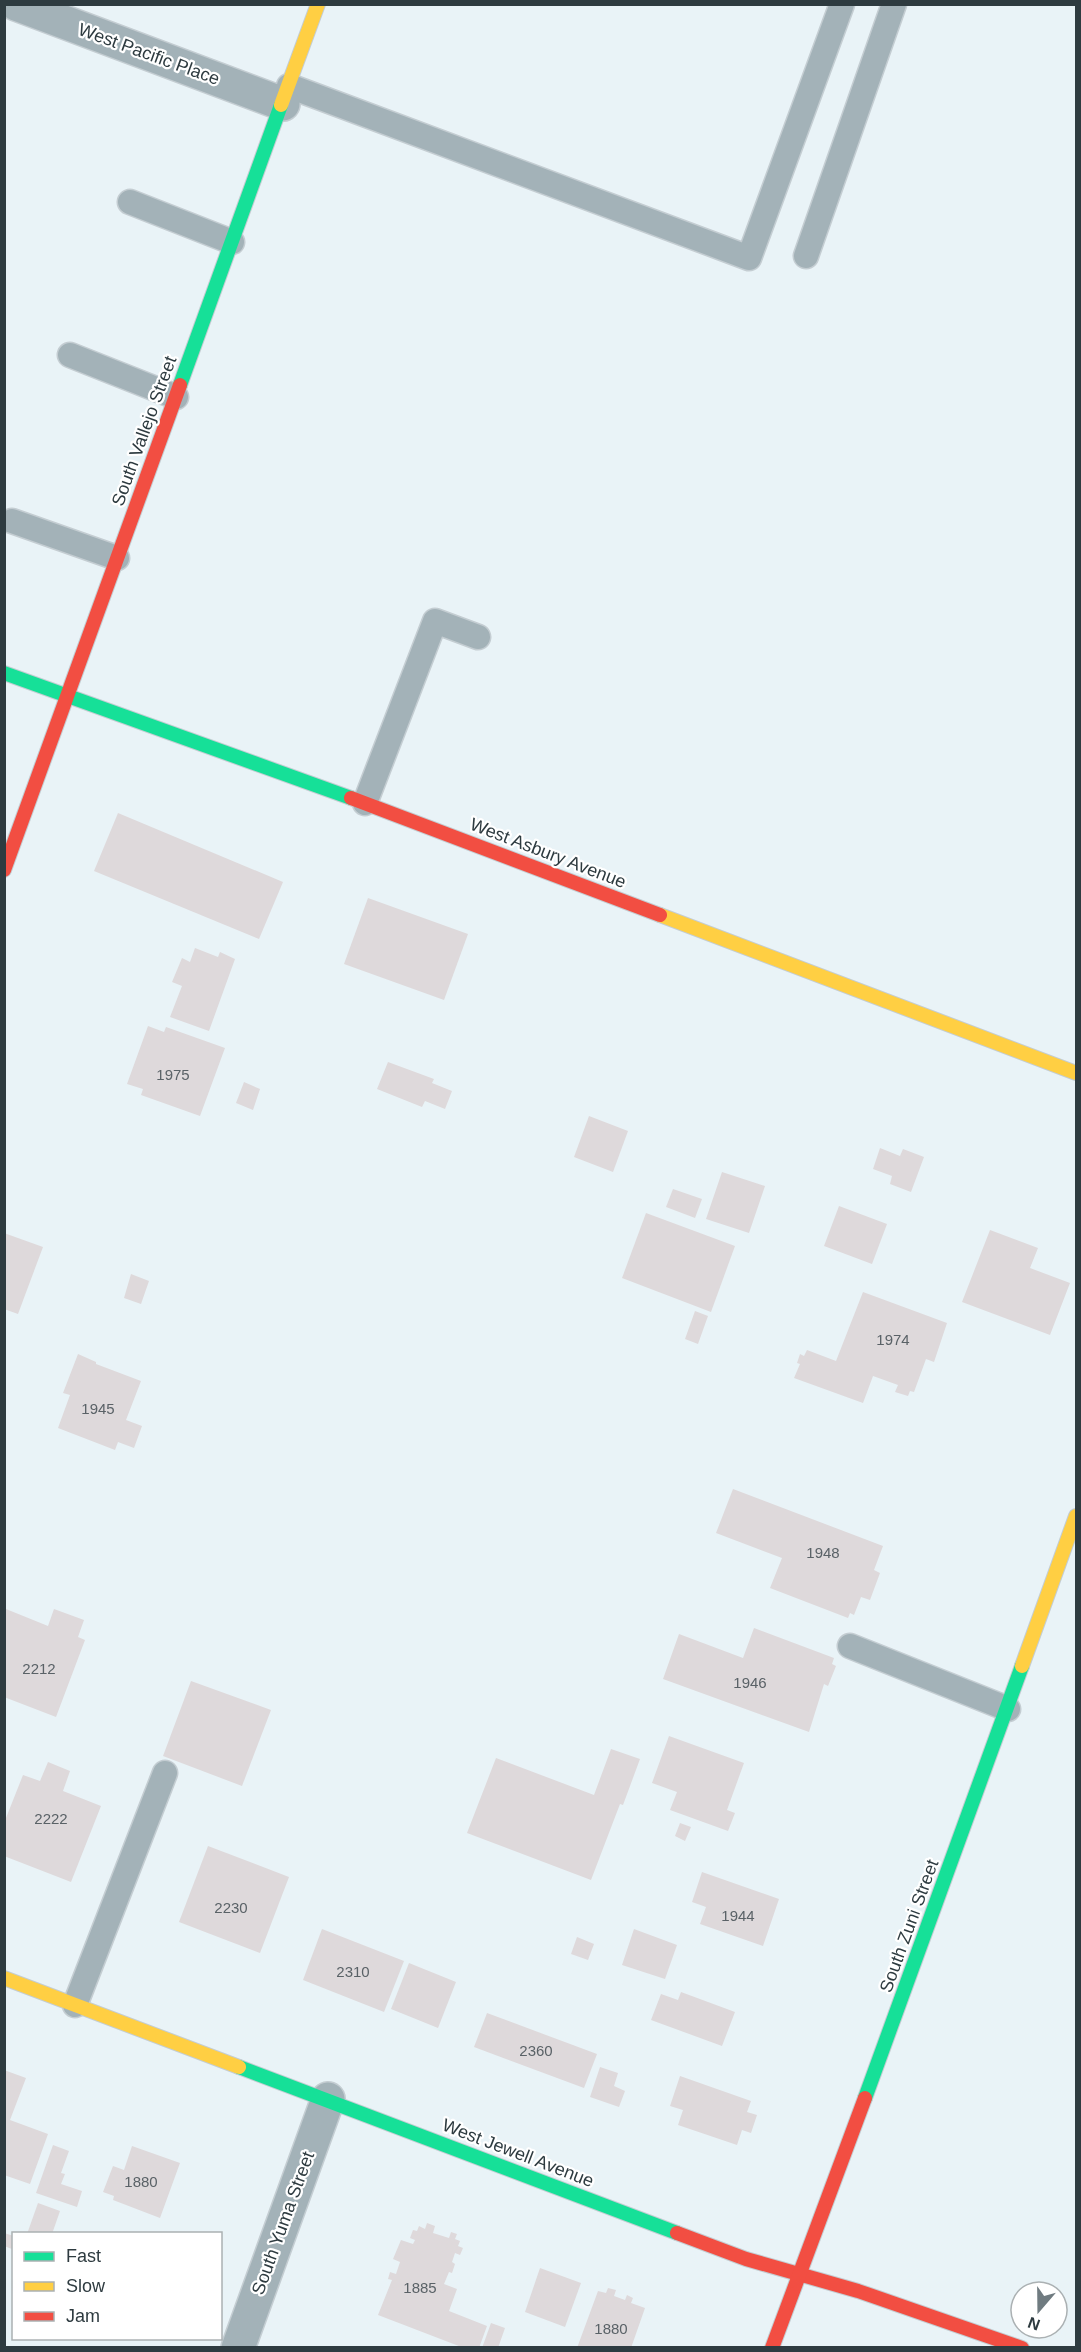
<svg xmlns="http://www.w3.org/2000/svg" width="1081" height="2352" font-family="Arial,sans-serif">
  <rect width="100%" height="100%" fill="#e9f3f7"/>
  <!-- building -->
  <g fill="#ded9db">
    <path d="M118 813 283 882 259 939 94 871Z"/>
    <path d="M368 898 468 934 444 1000 344 964Z"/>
    <path d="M195 948 218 957 220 952 235 959 209 1031 170 1017 182 986 172 982 182 958 190 962Z"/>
    <path d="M148 1026 164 1032 166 1027 225 1048 200 1116 141 1095 143 1089 127 1084Z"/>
    <path d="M388 1062 434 1079 432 1083 452 1091 445 1109 425 1101 422 1107 377 1089Z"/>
    <path d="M244 1082 260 1089 253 1110 236 1103Z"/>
    <path d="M589 1116 628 1131 613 1172 574 1157Z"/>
    <path d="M880 1148 900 1156 903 1149 924 1157 911 1192 890 1184 892 1176 873 1169Z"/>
    <path d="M722 1172 765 1186 749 1233 706 1219Z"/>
    <path d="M673 1189 702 1199 695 1218 666 1207Z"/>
    <path d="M839 1206 887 1224 872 1264 824 1246Z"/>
    <path d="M646 1213 735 1246 711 1312 622 1278Z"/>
    <path d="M990 1230 1038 1248 1030 1268 1070 1283 1050 1335 962 1302Z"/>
    <path d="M4 1233 43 1247 18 1314 4 1309Z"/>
    <path d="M131 1274 149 1281 141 1304 124 1298Z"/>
    <path d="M863 1292 947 1323 934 1362 926 1359 914 1392 910 1391 908 1396 895 1392 898 1385 873 1376 863 1403 794 1378 800 1364 797 1363 800 1354 804 1356 807 1350 836 1361Z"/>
    <path d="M695 1311 708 1316 698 1344 685 1339Z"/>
    <path d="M78 1354 96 1362V1364L141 1381 126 1420 142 1426 134 1448 118 1442 115 1450 58 1428 70 1395 63 1393Z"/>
    <path d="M733 1489 883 1546 874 1570 880 1573 870 1600 861 1597 854 1615 850 1613 848 1618 770 1588 782 1558 716 1533Z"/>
    <path d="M6 1609 48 1626 54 1609 84 1620 78 1637 85 1640 56 1717 4 1697Z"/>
    <path d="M754 1628 834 1658 832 1664 836 1666 828 1686 824 1684 809 1732 663 1679 679 1634 743 1658Z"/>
    <path d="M191 1681 271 1710 242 1786 163 1756Z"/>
    <path d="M669 1736 744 1763 727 1810 735 1813 728 1831 670 1810 677 1792 652 1783Z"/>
    <path d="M611 1749 640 1759 623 1805 620 1804 591 1880 467 1833 496 1758 594 1795Z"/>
    <path d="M48 1762 70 1771 63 1791 101 1806 71 1882 4 1856V1823L23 1775 40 1781Z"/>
    <path d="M680 1823 691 1827 685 1841 675 1836Z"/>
    <path d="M208 1846 289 1877 260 1953 179 1922Z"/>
    <path d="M702 1872 779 1899 763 1946 700 1924 706 1907 692 1902Z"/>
    <path d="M322 1929 404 1961 384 2012 303 1980Z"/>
    <path d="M634 1929 677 1945 665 1979 622 1965Z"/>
    <path d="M577 1937 594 1944 588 1960 571 1954Z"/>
    <path d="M409 1963 456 1982 438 2028 391 2009Z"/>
    <path d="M681 1992 735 2012 722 2046 651 2020 661 1994 678 2000Z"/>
    <path d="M487 2013 597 2054 584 2088 474 2047Z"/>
    <path d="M600 2067 618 2073 614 2086 625 2091 619 2107 590 2097Z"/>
    <path d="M4 2070 26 2078 10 2120 48 2134 30 2184 4 2175Z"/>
    <path d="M680 2076 751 2101 747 2112 757 2115 751 2133 742 2130 737 2145 678 2125 683 2110 670 2106Z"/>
    <path d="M53 2145 69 2151 61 2173 65 2174 61 2184 82 2191 77 2207 36 2193Z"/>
    <path d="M132 2146 180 2163 160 2218 113 2200 114 2196 103 2192 113 2166 124 2170Z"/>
    <path d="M38 2203 60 2211 52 2234H27Z"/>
    <path d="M427 2223 435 2226 433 2233 449 2238 451 2232 457 2234 455 2239 460 2241 458 2246 463 2248 460 2255 455 2253 452 2262 455 2264 452 2273 449 2272 444 2284 457 2289 449 2311 487 2326 479 2348H464L378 2315 392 2280 388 2279 390 2272 396 2274 400 2262 393 2259 401 2240 413 2244 415 2240 410 2238 413 2230 417 2231 419 2226 425 2229Z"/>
    <path d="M4 2233 14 2236 12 2249 4 2246Z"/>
    <path d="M540 2268 581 2283 565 2327 525 2312Z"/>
    <path d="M608 2288 616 2290 614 2296 625 2300 627 2295 633 2298 631 2303 645 2308 631 2348H577L598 2291 606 2293Z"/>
    <path d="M491 2323 505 2328 498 2348H482Z"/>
  </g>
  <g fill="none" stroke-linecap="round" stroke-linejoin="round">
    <!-- lane casing -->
    <g stroke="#c4cdd2" stroke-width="27">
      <g id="lane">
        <path d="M289 86 749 258 842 4"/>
        <path d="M130 202 232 242"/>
        <path d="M806 256 894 4"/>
        <path d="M70 355 176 397"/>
        <path d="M12 521 117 558"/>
        <path d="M365 803 435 621 478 637"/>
        <path d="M850 1646 1008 1709"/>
        <path d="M75 2005 165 1773"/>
      </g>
    </g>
    <!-- street casing -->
    <g stroke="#c4cdd2" stroke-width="36">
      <g id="street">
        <path d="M16 4 283 104"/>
        <path d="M238 2348 328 2099"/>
      </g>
    </g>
    <!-- fast casing -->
    <g stroke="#c4cdd2" stroke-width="16">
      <g id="fast">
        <path d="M180 385 281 105"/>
        <path d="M4 673 351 798"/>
        <path d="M239 2067 677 2233"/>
        <path d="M865 2098 1022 1666"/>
      </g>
    </g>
    <!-- slow casing -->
    <g stroke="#c4cdd2" stroke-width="16">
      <g id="slow">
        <path d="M281 105 318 4"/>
        <path d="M660 915 1076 1073"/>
        <path d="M1022 1666 1076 1516"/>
        <path d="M4 1978 239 2067"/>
      </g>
    </g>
    <!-- jam casing -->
    <g stroke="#c4cdd2" stroke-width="16">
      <g id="jam">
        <path d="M351 798 660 915"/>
        <path d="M4 870 180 385"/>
        <path d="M677 2233 746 2259 858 2291 1022 2348"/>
        <path d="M772 2348 865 2098"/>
      </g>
    </g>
    <!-- lane -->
    <use href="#lane" stroke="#a3b2b8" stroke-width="24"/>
    <!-- street -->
    <use href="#street" stroke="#a3b2b8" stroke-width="33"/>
    <!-- fast -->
    <use href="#fast" stroke="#16e098" stroke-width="14"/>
    <!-- slow -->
    <use href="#slow" stroke="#ffcf43" stroke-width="14"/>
    <!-- jam -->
    <use href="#jam" stroke="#f24e42" stroke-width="14"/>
  </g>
  <g text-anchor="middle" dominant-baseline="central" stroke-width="4.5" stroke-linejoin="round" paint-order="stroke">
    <!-- number labels -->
    <g font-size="15" fill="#5a6267">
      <text x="173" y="1074">1975</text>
      <text x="893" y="1339">1974</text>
      <text x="98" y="1408">1945</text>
      <text x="823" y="1552">1948</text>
      <text x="39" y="1668">2212</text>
      <text x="750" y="1682">1946</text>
      <text x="51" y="1818">2222</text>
      <text x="231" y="1907">2230</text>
      <text x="738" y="1915">1944</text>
      <text x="353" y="1971">2310</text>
      <text x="536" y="2050">2360</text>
      <text x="141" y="2181">1880</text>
      <text x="420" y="2287">1885</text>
      <text x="611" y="2328">1880</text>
    </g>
    <!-- street labels -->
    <g font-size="18" fill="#2e3b40" stroke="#fff">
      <text transform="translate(149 54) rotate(20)">West Pacific Place</text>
      <text transform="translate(144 431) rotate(-70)">South Vallejo Street</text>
      <text transform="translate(548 853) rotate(21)">West Asbury Avenue</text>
      <text transform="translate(909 1926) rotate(-70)">South Zuni Street</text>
      <text transform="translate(518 2153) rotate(21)">West Jewell Avenue</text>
      <text transform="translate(283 2223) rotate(-70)">South Yuma Street</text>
    </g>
  </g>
  <!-- border -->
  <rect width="1081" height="2352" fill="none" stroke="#2e3b40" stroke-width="12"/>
  <!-- legend -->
  <rect x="12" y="2232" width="210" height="108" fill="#ffffff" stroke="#abb1b3" stroke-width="1.5"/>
  <rect x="24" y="2252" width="30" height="9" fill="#16e098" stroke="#abb1b3" stroke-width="1.5"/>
  <text x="66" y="2262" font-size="18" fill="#2e3b40">Fast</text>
  <rect x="24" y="2282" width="30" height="9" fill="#ffcf43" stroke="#abb1b3" stroke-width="1.5"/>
  <text x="66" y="2292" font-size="18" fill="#2e3b40">Slow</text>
  <rect x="24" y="2312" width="30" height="9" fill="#f24e42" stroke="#abb1b3" stroke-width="1.5"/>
  <text x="66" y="2322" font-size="18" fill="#2e3b40">Jam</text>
  <!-- north arrow -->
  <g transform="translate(1039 2310) rotate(200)"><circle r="28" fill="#ffffff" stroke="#abb1b3" stroke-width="1.5"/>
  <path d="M0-4.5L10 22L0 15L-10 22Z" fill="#6f7b80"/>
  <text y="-9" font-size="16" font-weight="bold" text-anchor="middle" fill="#2e3b40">N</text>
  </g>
</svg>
